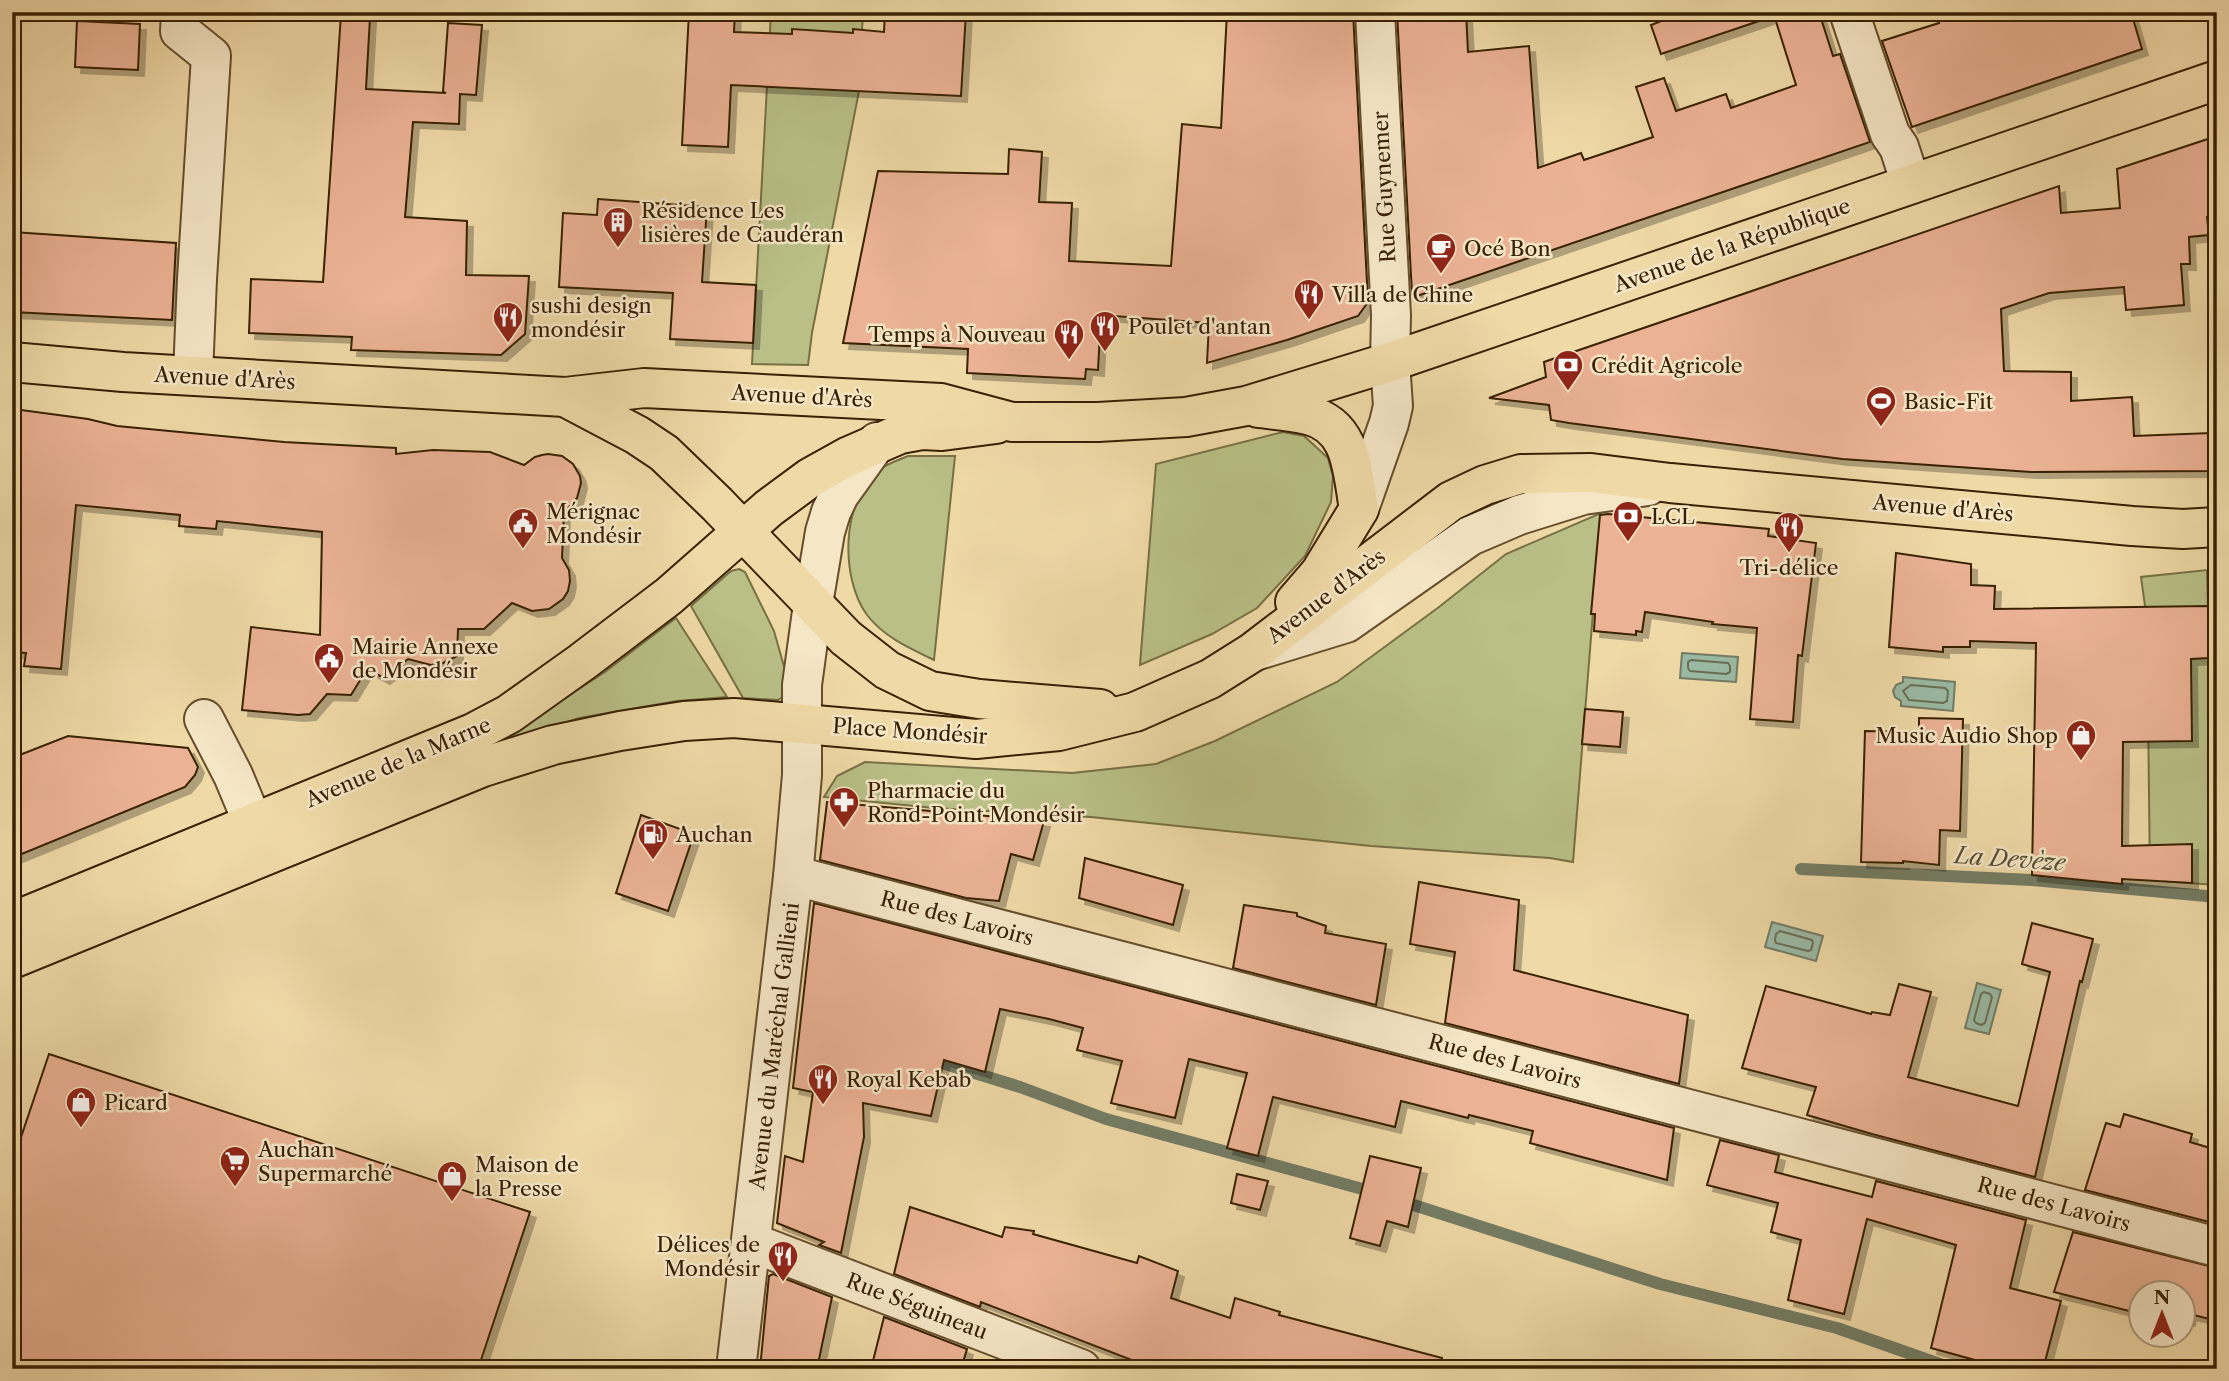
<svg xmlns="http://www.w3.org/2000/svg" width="2229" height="1381" font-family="'Libre Caslon Text',serif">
  <defs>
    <filter id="shadow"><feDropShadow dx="6" dy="6" stdDeviation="0" flood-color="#0004"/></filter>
  </defs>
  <rect width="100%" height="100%" fill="#efd9a7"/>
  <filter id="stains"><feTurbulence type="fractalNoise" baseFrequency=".00286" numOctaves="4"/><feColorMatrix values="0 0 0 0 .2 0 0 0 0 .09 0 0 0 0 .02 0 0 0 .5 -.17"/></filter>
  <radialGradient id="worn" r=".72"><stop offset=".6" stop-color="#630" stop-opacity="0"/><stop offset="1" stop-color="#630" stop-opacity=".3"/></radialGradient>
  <!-- green -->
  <g fill="#b9bf87" stroke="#787045" stroke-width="2">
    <path d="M771 12H863L859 91 812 333 808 365 752 364Z"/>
    <path d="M1283 432 1304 436 1328 458 1333 476 1331 502 1305 556 1257 608 1212 634 1140 665 1156 464Z"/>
    <path d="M908 456H955L934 660C909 648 884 637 867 615 840 578 841 500 879 470 886 464 899 460 908 456Z"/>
    <path d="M1601 513 1573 862 1550 858 1371 846 1091 817 934 808 824 797 837 776 865 762 1072 773 1156 764 1215 741 1337 682 1439 607 1506 554Z"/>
    <path d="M739 569 745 572 774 631 787 677 784 696 778 700 743 698 691 606 731 571Z"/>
    <path d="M2207 570 2215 885 2150 880 2147 620 2141 577Z"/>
    <path d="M676 618 727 697 677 701 579 718 508 742 459 752 562 700 605 672Z"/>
  </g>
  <!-- water -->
  <g fill="#9abaa5" stroke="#737c64" stroke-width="2">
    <path d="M1682 653 1738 657 1736 682 1680 678Z"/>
    <path d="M1903 677 1955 682 1953 711 1901 706V701L1895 697 1893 691 1896 685 1903 682Z"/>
    <path d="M1772 922 1823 936 1816 961 1765 947Z"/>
    <path d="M1977 983 2001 990 1989 1034 1965 1028Z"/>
  </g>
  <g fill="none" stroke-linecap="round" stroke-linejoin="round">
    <!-- shore -->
    <g stroke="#696d54" stroke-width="2">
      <path d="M1691 660 1728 663 1730 666V672L1726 674 1690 671 1688 668V662Z"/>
      <path d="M1911 685 1945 688 1948 691 1947 701 1943 703 1909 700 1903 691Z"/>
      <path d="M1780 931 1812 940 1813 943 1811 950 1808 951 1776 943 1775 940 1776 934Z"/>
      <path d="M1984 992 1990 994 1992 997 1985 1023 1981 1025 1976 1023 1974 1020 1981 994Z"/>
    </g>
    <!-- stream -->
    <g stroke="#737c64" stroke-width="12">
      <path d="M1801 869 2031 880 2217 897"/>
      <path d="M929 1059 1020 1087 1106 1119 1377 1193"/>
      <path d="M1398 1200 1660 1284 1837 1328 1954 1369"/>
    </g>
  </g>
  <!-- building -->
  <g fill="#ebb295" stroke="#382003" stroke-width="2" filter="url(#shadow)">
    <path d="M689 12H735L734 32 792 34V29L853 33V29L884 32 885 12H966L961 96 731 85 728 147 682 145Z"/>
    <path d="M1227 12H1353L1368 302 1358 316 1287 340 1207 363 1209 323 1101 315 1098 370 1086 369 1085 379 967 373 968 349 843 343 878 171 1008 174 1009 149 1042 152 1039 202 1072 203 1069 261 1171 266 1182 124 1221 128Z"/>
    <path d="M1397 12H1466L1468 52 1529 46 1538 168 1581 153 1584 160 1653 137 1636 87 1664 78 1676 111 1726 94 1731 108 1796 85 1773 12H1819L1833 56 1840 54 1870 142 1414 297 1412 294Z"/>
    <path d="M1684 12H1767L1768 18 1661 54 1651 25Z"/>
    <path d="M1961 12H2131L2142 49 1912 127 1882 41 1939 23 1938 20Z"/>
    <path d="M341 14 370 17 366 89 446 93 443 92 448 23 482 25 476 95 460 94 459 124 413 122 405 217 467 221 466 275 529 276 525 334 501 355 351 350 352 337 249 333 251 279 323 282Z"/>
    <path d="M77 21 140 24 138 70 75 67Z"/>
    <path d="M2217 136V216L2207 217 2209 235 2189 237 2190 264H2181L2184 305 2126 310 2124 287 2049 293 2001 309 2004 371 2071 372V401L2132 397 2134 436 2211 433 2214 471 2031 472 1842 459 1569 423 1551 420 1549 405 1489 398 1546 377 1544 362 2059 186 2061 213 2120 208 2117 169Z"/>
    <path d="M598 199 707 207 702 282 756 285 753 343 670 339 673 293 559 287 563 213 597 215Z"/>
    <path d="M12 232 176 243 172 320 12 312Z"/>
    <path d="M21 410 88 419 117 426 284 442 396 448V454L433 450 490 452 524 465 535 457 542 455 548 454 562 456 573 464 580 476 581 483 577 498 564 513 562 558 569 570 570 581 568 591 563 599 549 609 532 611 512 603 484 629H458L457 656 443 663 431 665 408 659 384 678 367 669 351 695 327 694 310 714 298 715 242 710 251 627 320 635 322 532 217 521 216 529 179 526 180 515 76 505 61 669 24 666 26 653 12 652V412H20Z"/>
    <path d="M1608 514 1769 529 1768 536 1816 543 1802 656 1798 655 1793 722 1750 719 1757 628 1712 624 1713 622 1645 612 1642 632 1636 631V635L1594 631 1595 614H1591L1600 515Z"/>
    <path d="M1896 553 1971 564V585L1995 586 1994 609 2208 606 2209 658 2191 659 2192 741 2123 742 2122 846 2192 844V883L2122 879V884L2032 875 2036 643 1970 641V647H1943V652L1889 647Z"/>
    <path d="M1585 709 1623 712 1620 747 1582 744Z"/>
    <path d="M1919 718 1963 719 1960 831 1940 830 1939 865 1903 861V863L1861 862 1865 731 1919 732Z"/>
    <path d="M68 736 188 748 198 767 195 775 185 787 12 858V758Z"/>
    <path d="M827 802 954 813 1044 821 1033 860 1011 854 999 901 966 898 820 860Z"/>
    <path d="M641 815 694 834 668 911 616 893Z"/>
    <path d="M1085 858 1183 885 1173 925 1079 898Z"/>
    <path d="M1419 882 1519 900 1514 970 1688 1015 1679 1084 1445 1023 1455 952 1410 944Z"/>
    <path d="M814 903 1674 1128 1667 1180 1530 1143 1533 1131 1469 1115 1468 1118 1401 1101 1395 1127 1273 1097 1258 1156 1227 1148 1247 1073 1189 1059 1175 1118 1111 1103 1122 1061 1077 1050 1083 1028 1049 1019 1000 1009 985 1072 944 1060 931 1116 863 1103 864 1137 841 1253 819 1245 824 1242 777 1223 785 1156 803 1162 813 1092 793 1088Z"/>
    <path d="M1244 905 1297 913V916L1326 926 1325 933 1386 944 1376 1005 1233 968Z"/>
    <path d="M2032 923 2093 939 2082 982 2080 981 2035 1177 1872 1134 1807 1115 1816 1087 1742 1068 1766 986 1871 1014 1872 1012 1890 1015 1899 984 1931 992 1908 1077 2018 1106 2050 972 2022 964Z"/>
    <path d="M49 1054 530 1212 478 1369H12V1164Z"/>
    <path d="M2124 1114 2192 1134 2190 1142 2217 1150V1224L2085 1190 2106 1123 2120 1127Z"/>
    <path d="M1720 1140 1779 1155 1775 1172 1872 1197 1876 1181 2026 1220 2010 1288 2061 1301 2043 1369H2008L1931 1348 1956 1245 1867 1219 1844 1314 1788 1300 1801 1240 1771 1232 1778 1203 1707 1185Z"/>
    <path d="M1370 1156 1421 1168 1408 1227 1387 1221 1380 1246 1350 1238Z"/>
    <path d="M1237 1174 1268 1181 1260 1210 1231 1203Z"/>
    <path d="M910 1207 1002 1237 1005 1227 1034 1231 1033 1234 1137 1263 1139 1256 1178 1271 1171 1298 1230 1318 1235 1298 1280 1312 1279 1315 1442 1358 1440 1369H1155L981 1302 980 1307 894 1274Z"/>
    <path d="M2073 1232 2217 1268V1321L2190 1314 2189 1320 2183 1318V1293H2141V1314L2054 1292Z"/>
    <path d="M773 1274 832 1297 817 1369H760L769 1276Z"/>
    <path d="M884 1317 967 1349 961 1369H871Z"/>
  </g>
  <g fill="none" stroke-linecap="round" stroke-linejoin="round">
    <!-- minor casing -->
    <g stroke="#664e2c" stroke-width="42">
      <g id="minor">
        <path d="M181 12 180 31 211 56 197 279 193 375"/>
        <path d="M1849 12 1890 134 1899 147 1911 184"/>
        <path d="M1359 509 1389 423 1393 406 1390 362 1391 315 1375 12"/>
        <path d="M1258 650 1346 623 1470 536 1519 515 1583 495 1648 486"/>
        <path d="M204 719 233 775 253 823"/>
        <path d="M793 877 807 879 2217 1247"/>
        <path d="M751 1247 766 1248 1081 1369"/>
        <path d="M736 1369 793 877 802 775V685L813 604 825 532 831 512 839 495 877 442"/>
      </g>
    </g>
    <!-- major casing -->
    <g stroke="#382003" stroke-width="42">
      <g id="major">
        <path d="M12 362 123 372 565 397 644 388 941 403 1012 422H1098L1186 417 1246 406 1390 362 2217 80"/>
        <path d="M565 397 637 435 664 453 717 504 846 638 887 670 930 691 979 699 1100 709"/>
        <path d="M1258 408C1275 410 1292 411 1308 415 1353 426 1352 471 1359 509L1320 573 1295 602"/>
        <path d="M12 922 473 733 509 714 582 662 669 596 769 508 811 477 847 457 900 434 922 430 942 431 996 424"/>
        <path d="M12 959 483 767 553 745 620 731 684 721 734 718 976 739 1059 731 1135 712 1210 679 1253 652 1451 501 1485 485 1521 474 1591 473 1670 483 2132 526 2183 529 2217 527"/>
      </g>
    </g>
    <!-- minor -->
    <use href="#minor" stroke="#f5e6c6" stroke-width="38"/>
    <!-- major -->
    <use href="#major" stroke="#efd9a7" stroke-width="38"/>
  </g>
  <!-- icons -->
  <defs>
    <g id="building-pin" transform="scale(1.575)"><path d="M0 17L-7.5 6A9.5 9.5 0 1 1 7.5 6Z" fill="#8f2418" stroke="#f5e6c6"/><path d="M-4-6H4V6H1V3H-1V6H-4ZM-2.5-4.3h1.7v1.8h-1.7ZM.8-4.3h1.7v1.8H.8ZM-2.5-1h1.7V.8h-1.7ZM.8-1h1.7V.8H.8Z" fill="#fff"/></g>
    <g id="cafe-pin" transform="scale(1.575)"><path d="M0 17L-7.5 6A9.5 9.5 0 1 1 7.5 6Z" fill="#8f2418" stroke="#f5e6c6"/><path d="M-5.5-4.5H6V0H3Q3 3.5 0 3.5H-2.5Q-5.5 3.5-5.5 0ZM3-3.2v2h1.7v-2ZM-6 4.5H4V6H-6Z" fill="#fff"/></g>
    <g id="restaurant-pin" transform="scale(1.575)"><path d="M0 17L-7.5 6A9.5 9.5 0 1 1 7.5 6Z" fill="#8f2418" stroke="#f5e6c6"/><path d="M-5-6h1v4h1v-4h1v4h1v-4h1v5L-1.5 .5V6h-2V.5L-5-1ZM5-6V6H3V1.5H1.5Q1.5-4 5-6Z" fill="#fff"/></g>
    <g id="bank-pin" transform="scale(1.575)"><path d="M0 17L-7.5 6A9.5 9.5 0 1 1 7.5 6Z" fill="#8f2418" stroke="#f5e6c6"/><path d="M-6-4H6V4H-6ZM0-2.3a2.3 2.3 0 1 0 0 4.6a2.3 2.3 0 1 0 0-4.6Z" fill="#fff"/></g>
    <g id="stadium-pin" transform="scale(1.575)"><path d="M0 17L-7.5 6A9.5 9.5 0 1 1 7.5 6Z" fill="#8f2418" stroke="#f5e6c6"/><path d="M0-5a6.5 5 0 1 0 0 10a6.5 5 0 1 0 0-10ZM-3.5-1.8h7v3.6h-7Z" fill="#fff"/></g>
    <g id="civic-pin" transform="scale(1.575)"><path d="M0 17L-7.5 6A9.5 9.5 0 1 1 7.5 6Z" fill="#8f2418" stroke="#f5e6c6"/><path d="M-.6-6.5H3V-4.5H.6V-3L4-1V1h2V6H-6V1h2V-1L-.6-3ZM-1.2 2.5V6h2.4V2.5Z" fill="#fff"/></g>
    <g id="shop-pin" transform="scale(1.575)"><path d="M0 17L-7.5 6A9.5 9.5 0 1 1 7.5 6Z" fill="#8f2418" stroke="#f5e6c6"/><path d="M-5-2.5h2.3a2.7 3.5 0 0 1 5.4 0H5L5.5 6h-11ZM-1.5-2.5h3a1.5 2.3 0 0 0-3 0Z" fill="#fff"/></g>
    <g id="pharmacy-pin" transform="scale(1.575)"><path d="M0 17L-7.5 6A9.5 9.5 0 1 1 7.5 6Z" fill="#8f2418" stroke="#f5e6c6"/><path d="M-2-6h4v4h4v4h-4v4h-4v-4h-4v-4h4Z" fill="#fff"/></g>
    <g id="fuel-pin" transform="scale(1.575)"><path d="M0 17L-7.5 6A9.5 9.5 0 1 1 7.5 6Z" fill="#8f2418" stroke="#f5e6c6"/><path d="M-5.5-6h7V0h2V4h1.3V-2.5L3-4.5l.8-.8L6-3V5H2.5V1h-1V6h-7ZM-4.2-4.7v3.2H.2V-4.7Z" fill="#fff"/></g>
    <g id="supermarket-pin" transform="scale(1.575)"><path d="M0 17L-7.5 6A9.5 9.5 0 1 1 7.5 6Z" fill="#8f2418" stroke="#f5e6c6"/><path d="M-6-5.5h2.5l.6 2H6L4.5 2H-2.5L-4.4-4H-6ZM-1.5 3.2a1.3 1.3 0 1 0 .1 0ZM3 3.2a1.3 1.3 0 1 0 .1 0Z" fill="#fff"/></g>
  </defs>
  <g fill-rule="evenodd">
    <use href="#building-pin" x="618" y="222"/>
    <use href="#cafe-pin" x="1441" y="248"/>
    <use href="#restaurant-pin" x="1309" y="294"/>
    <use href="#restaurant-pin" x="508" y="317"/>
    <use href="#restaurant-pin" x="1105" y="326"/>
    <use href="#restaurant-pin" x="1069" y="334"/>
    <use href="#bank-pin" x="1568" y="365"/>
    <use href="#stadium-pin" x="1881" y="401"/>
    <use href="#bank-pin" x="1628" y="516"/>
    <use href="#civic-pin" x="523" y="523"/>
    <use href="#restaurant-pin" x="1789" y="527"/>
    <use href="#civic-pin" x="329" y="658"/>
    <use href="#shop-pin" x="2081" y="735"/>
    <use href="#pharmacy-pin" x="844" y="802"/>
    <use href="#fuel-pin" x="653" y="834"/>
    <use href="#restaurant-pin" x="823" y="1079"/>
    <use href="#shop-pin" x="81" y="1102"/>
    <use href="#supermarket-pin" x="235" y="1161"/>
    <use href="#shop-pin" x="452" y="1176"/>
    <use href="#restaurant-pin" x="783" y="1256"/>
  </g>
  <g text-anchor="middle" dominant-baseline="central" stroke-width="5" stroke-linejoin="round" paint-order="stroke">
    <!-- street labels -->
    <g font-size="21" fill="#382003" stroke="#f5e6c6">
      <text transform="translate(1384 187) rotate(-93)">Rue Guynemer</text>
      <text transform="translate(1732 245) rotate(-19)">Avenue de la République</text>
      <text transform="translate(225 378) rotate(3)">Avenue d'Arès</text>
      <text transform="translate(802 396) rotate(3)">Avenue d'Arès</text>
      <text transform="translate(1943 508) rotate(5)">Avenue d'Arès</text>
      <text transform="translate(1326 596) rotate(-37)">Avenue d'Arès</text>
      <text transform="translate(910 731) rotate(4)">Place Mondésir</text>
      <text transform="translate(398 762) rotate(-23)">Avenue de la Marne</text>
      <text transform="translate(957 918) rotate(15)">Rue des Lavoirs</text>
      <text transform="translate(774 1046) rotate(-83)">Avenue du Maréchal Gallieni</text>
      <text transform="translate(1505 1061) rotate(15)">Rue des Lavoirs</text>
      <text transform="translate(2054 1204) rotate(15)">Rue des Lavoirs</text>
      <text transform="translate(917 1306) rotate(21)">Rue Séguineau</text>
    </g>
    <!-- poi labels -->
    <g font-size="21" fill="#382003" stroke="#f5e6c6" text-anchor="start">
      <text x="641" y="210">Résidence Les<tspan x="641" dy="24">lisières de Caudéran</tspan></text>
      <text x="1464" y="248">Océ Bon</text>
      <text x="1332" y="294">Villa de Chine</text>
      <text x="531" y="305">sushi design<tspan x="531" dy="24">mondésir</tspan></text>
      <text x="1128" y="326">Poulet d'antan</text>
      <text x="1046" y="334" text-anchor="end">Temps à Nouveau</text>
      <text x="1591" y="365">Crédit Agricole</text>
      <text x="1904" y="401">Basic-Fit</text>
      <text x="546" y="511">Mérignac<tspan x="546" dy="24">Mondésir</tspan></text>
      <text x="1651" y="516">LCL</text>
      <text x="1789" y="567" text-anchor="middle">Tri-délice</text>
      <text x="352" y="646">Mairie Annexe<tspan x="352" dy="24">de Mondésir</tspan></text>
      <text x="2058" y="735" text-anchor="end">Music Audio Shop</text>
      <text x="867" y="790">Pharmacie du<tspan x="867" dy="24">Rond-Point Mondésir</tspan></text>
      <text x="676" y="834">Auchan</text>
      <text x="846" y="1079">Royal Kebab</text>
      <text x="104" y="1102">Picard</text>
      <text x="258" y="1149">Auchan<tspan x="258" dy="24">Supermarché</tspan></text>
      <text x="475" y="1164">Maison de<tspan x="475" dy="24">la Presse</tspan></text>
      <text x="760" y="1244" text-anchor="end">Délices de<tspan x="760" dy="24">Mondésir</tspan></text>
    </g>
    <!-- water labels -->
    <g font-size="23" font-style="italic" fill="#554e34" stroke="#f5e6c6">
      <text transform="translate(2010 859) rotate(4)">La Devèze</text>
    </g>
  </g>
  <!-- margin -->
  <rect width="2229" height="1381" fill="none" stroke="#efd9a7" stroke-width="42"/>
  <rect x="14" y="14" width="2201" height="1353" fill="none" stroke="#382003" stroke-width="3.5"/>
  <rect x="21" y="21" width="2187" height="1339" fill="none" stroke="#382003" stroke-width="2"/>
  <!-- north arrow -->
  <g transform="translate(2162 1314)"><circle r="33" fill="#f5e6c6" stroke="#a99778" stroke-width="2"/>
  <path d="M0-5L12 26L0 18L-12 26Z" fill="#8f2418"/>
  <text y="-10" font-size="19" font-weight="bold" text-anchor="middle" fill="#382003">N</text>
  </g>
  <rect width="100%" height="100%" filter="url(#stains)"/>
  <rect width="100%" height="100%" fill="url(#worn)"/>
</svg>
